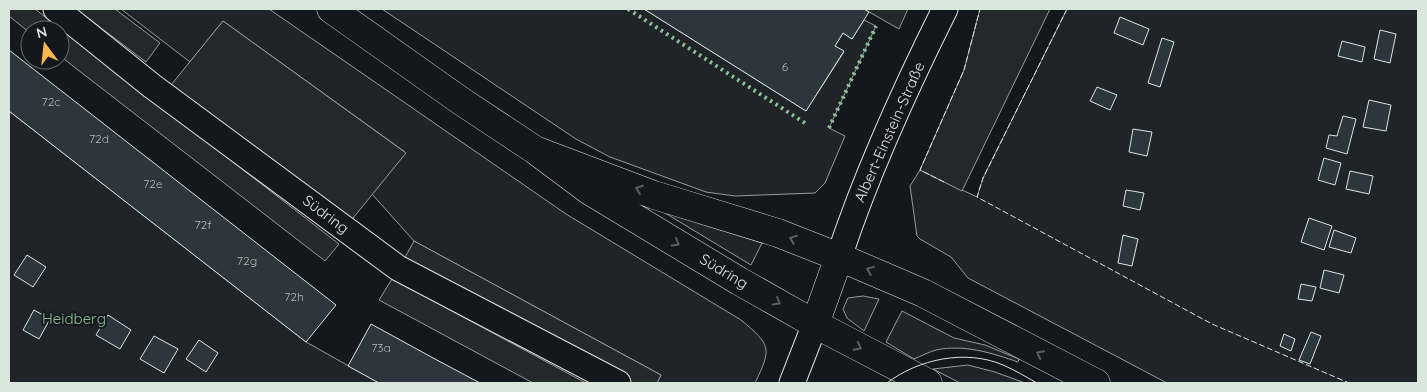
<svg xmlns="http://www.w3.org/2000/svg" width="1427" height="392" font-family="Quicksand,sans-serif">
  <rect width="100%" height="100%" fill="#14181c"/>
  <!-- green -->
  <g fill="#202428" stroke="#939e99">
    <path d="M121 9H269L566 214 741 320C771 345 772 348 755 383H657L661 375 414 241 372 194 405 152 223 21 190 62Z"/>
    <path d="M382 9H644L806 111 844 52 835 46 843 33 852 39 864 20 876 26 829 128 845 136 825 183 815 193 735 196 706 192 610 157 576 139Z"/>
    <path d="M1067 9H1418V383H1167L968 278 951 257 920 239 917 236 910 186 920 170 977 197 983 178Z"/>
    <path d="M9 111 306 342 379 383H9Z"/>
    <path d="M668 209 763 241 751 265 665 213Z"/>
    <path d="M863 296 879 299 864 331 847 318 843 309 848 298Z"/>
    <path d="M902 311 954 338 985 345 1019 359 1018 362C992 353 964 344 936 350 929 352 921 356 914 359L886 342Z"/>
    <path d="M968 365 995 372 1025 383H960L933 369Z"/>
  </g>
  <!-- parking -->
  <g fill="#24282b" stroke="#939e99">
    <path d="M9 9H35L339 244 325 261 60 56V30H30V33L9 16Z"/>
    <path d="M76 9H115L160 43 146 62Z"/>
    <path d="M864 9H908L899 29Z"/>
    <path d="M980 9H1050L962 191 920 170 964 70Z"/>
    <path d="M223 21 406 153 349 223 171 85Z"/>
    <path d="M414 241 661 375 657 383H630L403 261Z"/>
    <path d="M392 279 586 383H533L379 300Z"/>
  </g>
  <!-- building -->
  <g fill="#2c363c" stroke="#d8e6dc">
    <path d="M644 9H864L869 12 852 39 843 33 835 46 844 51 806 111Z"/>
    <path d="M1120 17 1149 29 1143 45 1114 33Z"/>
    <path d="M1380 30 1396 34 1390 63 1374 59Z"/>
    <path d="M1162 38 1174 42 1160 87 1148 83Z"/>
    <path d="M1342 41 1365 47 1362 62 1338 56Z"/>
    <path d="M9 50 336 305 306 342 9 111Z"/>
    <path d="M1097 87 1117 95 1110 110 1090 101Z"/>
    <path d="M1369 100 1391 105 1386 131 1363 127Z"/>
    <path d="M1343 116 1356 119 1347 154 1326 148 1329 135 1337 136Z"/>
    <path d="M1133 129 1152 132 1147 156 1129 152Z"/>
    <path d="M1324 158 1341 163 1335 185 1318 180Z"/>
    <path d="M1350 171 1373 176 1369 194 1346 189Z"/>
    <path d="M1126 190 1144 193 1140 210 1123 206Z"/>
    <path d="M1309 218 1332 226 1324 250 1301 242Z"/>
    <path d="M1334 230 1356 238 1351 253 1329 247Z"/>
    <path d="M1123 235 1138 239 1132 266 1118 263Z"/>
    <path d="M27 255 46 267 33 287 14 275Z"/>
    <path d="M1324 270 1344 275 1339 293 1320 288Z"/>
    <path d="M1301 284 1316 287 1312 301 1298 299Z"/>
    <path d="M34 310 50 319 39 339 23 330Z"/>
    <path d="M108 315 131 330 120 349 96 335Z"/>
    <path d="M371 324 435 359 480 383H379L348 366Z"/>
    <path d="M1311 332 1321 336 1310 364 1299 360Z"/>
    <path d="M1284 334 1295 339 1291 351 1280 346Z"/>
    <path d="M154 336 178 349 164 373 140 359Z"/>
    <path d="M199 340 218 353 206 372 186 359Z"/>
  </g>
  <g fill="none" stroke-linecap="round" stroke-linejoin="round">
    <!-- minor casing -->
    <g stroke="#d8e6dc" stroke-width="27">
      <g id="minor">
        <path d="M56 9 152 86 398 268 618 383"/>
        <path d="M839 257C867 172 905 89 945 9"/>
        <path d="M792 383 815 324"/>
      </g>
    </g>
    <!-- secondary casing -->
    <g stroke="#d8e6dc" stroke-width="29">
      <path id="secondary" d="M331 9 461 101 535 150 590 191 739 281 815 324 839 257 778 233 654 195 535 150"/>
    </g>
    <!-- primary casing -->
    <g stroke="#d8e6dc" stroke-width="29">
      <g id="primary">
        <path d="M839 257 923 293 1096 383"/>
        <path d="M815 324 928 383"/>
      </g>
    </g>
    <!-- minor -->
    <use href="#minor" stroke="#14181c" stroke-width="25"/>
    <!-- secondary -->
    <use href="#secondary" stroke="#14181c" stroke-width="28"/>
    <!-- primary -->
    <use href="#primary" stroke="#14181c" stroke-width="28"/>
    <!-- tram -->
    <path stroke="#d8e6dc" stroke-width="1" d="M887 383C918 359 966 349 1003 365 1015 370 1026 377 1037 383"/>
    <!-- hedge -->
    <g stroke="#8ac095" stroke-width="4" stroke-dasharray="2.5 4" stroke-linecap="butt">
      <path d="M628 9 805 123"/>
      <path d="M829 128 876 26"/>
    </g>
    <!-- fence -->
    <g stroke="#d8e6dc" stroke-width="1" stroke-dasharray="6 2.5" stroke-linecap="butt">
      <path d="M1067 9 983 178 977 197 1212 324 1349 383"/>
      <path d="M944 182 920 170 964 70 980 9"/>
    </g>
  </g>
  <!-- one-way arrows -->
  <defs><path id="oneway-chevron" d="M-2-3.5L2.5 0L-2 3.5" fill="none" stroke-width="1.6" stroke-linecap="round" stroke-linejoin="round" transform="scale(1.25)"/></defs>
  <g stroke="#59605f">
    <use href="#oneway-chevron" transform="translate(639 189) rotate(-159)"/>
    <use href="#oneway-chevron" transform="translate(793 239) rotate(-159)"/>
    <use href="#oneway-chevron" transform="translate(676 243) rotate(31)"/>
    <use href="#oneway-chevron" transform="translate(870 270) rotate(-158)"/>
    <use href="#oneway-chevron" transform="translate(777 302) rotate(30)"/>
    <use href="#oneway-chevron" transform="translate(858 347) rotate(28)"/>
    <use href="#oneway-chevron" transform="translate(1040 354) rotate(-153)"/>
  </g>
  <g text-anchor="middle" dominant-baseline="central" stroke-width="4" stroke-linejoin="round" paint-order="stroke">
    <!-- number labels -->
    <g font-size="12" fill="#adbab4">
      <text x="785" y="66">6</text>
      <text x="51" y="101">72c</text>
      <text x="99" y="138">72d</text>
      <text x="153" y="183">72e</text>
      <text x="203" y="224">72f</text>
      <text x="247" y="260">72g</text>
      <text x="294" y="296">72h</text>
      <text x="381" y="347">73a</text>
    </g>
    <!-- street labels -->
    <g font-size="15" fill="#d8e6dc" stroke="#14181c">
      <text transform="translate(889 132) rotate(-66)">Albert-Einstein-Straße</text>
      <text transform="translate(326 214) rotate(37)">Südring</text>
      <text transform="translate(724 271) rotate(31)">Südring</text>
    </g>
    <!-- park labels -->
    <g font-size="15" fill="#8ac095" stroke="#14181c">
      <text x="74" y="318">Heidberg</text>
    </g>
  </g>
  <!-- border -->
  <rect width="1427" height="392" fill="none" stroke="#d8e6dc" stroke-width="20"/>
  <!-- north arrow -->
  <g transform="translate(45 45) rotate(345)"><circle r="24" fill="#14181c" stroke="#626a69"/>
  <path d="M0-4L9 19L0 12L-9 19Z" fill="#ffb74d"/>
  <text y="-8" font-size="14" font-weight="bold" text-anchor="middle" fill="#d8e6dc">N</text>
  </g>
</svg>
